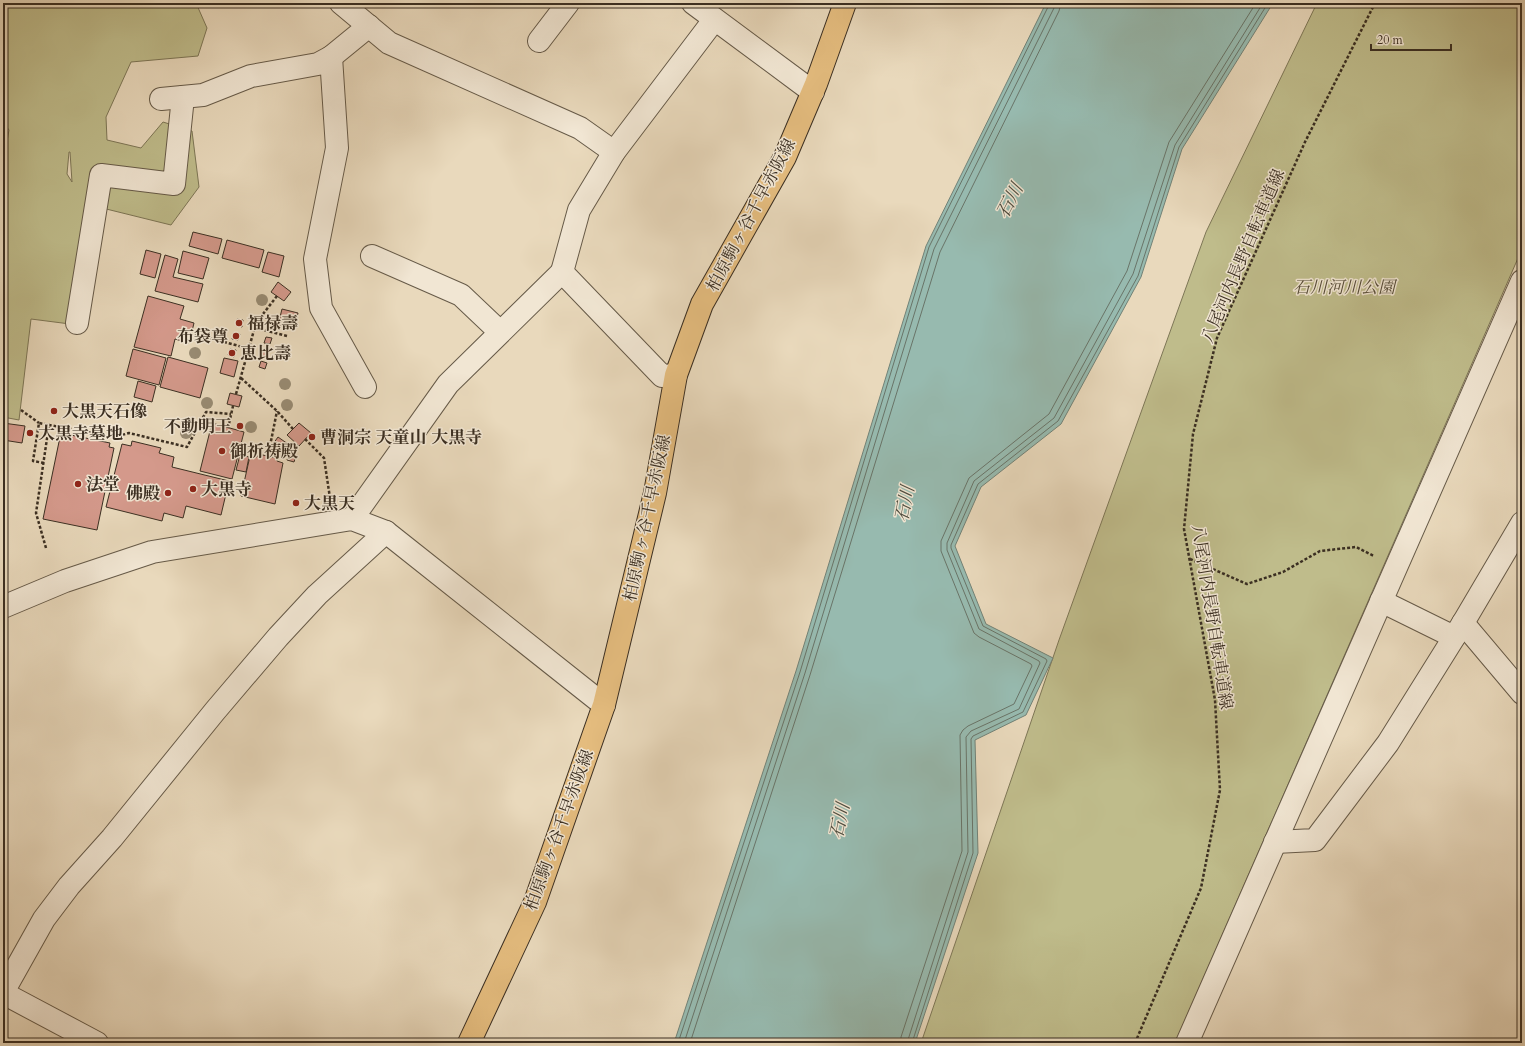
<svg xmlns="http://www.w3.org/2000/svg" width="1525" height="1046" font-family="Cardo,'Noto Serif JP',serif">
  <rect width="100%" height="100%" fill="#e9d9bc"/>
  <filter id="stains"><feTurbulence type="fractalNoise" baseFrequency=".005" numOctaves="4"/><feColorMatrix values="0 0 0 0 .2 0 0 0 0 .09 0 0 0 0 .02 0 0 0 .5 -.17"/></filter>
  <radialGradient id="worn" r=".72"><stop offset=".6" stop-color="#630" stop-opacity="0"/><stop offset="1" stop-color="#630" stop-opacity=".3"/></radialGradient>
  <!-- green -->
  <g fill="#bfbc8b" stroke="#7d7656" fill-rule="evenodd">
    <path d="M3 3H196L207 28 198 56 131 62 106 117 107 140 141 148 163 122 192 131 199 187 171 225 86 204 70 324 31 319 19 420 3 417V165L9 130 3 122ZM69 152H70L72 182 67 174Z"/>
    <path d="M1317 3H1522V249L1175 1043H921L1059 640 1206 232Z"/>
  </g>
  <!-- water -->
  <path fill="#97baaf" stroke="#728277" d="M1046 3H1273L1182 149 1141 277 1061 424 981 487 955 546 986 624 1053 658 1026 715 975 740 978 853 915 1043H674L796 671 926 246Z"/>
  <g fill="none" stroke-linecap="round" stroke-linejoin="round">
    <!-- shore -->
    <g stroke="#697468" stroke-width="1">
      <path d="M678 1043 800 672 929 247 1050 3"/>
      <path d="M684 1043 805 673 934 249 1054 8 1055 3"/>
      <path d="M690 1043 810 675 940 252 1059 11 1061 3"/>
      <path d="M901 1043V1037L962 851 960 735 963 730 968 726 1014 704 1032 666 1031 664 979 637 974 633 941 551V541L969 478 1049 414 1127 271 1169 142 1256 3"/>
      <path d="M907 1043 968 852 966 737 971 731 1019 709 1040 663 1039 661 979 629 947 550V543L974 481 1054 418 1133 274 1175 145 1263 3"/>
      <path d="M912 1043 973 853 971 739 973 736 1023 712 1047 661 1046 659 983 626 951 548V545L978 484 1058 421 1138 276 1179 147 1268 3"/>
    </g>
  </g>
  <!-- building -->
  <g fill="#d4998b" stroke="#3b2f22">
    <path d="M193 232 222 239 218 254 189 246Z"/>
    <path d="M227 240 264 250 259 268 222 258Z"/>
    <path d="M146 250 161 254 155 278 140 274Z"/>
    <path d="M183 251 209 258 203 279 178 273Z"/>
    <path d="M268 252 284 256 279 277 262 272Z"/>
    <path d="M165 255 178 259 173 277 203 284 198 302 155 291Z"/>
    <path d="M278 282 291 292 284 301 271 292Z"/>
    <path d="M148 296 184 306 180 319 194 323 189 343 175 339 171 356 134 347Z"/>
    <path d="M282 309 298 313 294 329 278 325Z"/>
    <path d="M237 319 243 320 242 327 236 325Z"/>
    <path d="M234 333 240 334 238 340 232 339Z"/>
    <path d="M266 337 272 338 270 344 264 343Z"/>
    <path d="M133 349 166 358 159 385 126 376Z"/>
    <path d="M230 349 236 350 234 357 228 355Z"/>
    <path d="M263 349 269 351 268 357 261 356Z"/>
    <path d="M168 357 208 368 200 398 160 387Z"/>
    <path d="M224 358 238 361 234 377 220 373Z"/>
    <path d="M261 361 267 363 265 369 259 367Z"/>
    <path d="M138 381 156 386 152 402 134 397Z"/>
    <path d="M230 393 242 396 239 407 227 404Z"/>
    <path d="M3 423 25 426 22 443 3 440Z"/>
    <path d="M212 423 244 432 232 479 200 471Z"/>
    <path d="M299 423 311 433 299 446 287 435Z"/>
    <path d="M66 434 110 443 109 447 114 448 97 530 43 519 60 437 65 439Z"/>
    <path d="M278 437 288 444 283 452 273 444Z"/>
    <path d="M132 441 161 448 159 453 174 457 172 467 229 481 221 515 186 506 183 518 164 513 162 521 106 507 122 444 131 446Z"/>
    <path d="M258 454 277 458V461L283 463 275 504 241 496 250 456 257 457Z"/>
    <path d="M289 454 296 456 294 462 287 460Z"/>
    <path d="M240 455 249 457 246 472 236 470Z"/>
  </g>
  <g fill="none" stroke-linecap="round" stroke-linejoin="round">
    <!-- minor casing -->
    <g stroke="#665a48" stroke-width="24">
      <g id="minor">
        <path d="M341 3 389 43 580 128 614 152"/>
        <path d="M693 3 813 92"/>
        <path d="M539 41 568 3"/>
        <path d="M331 57 337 148 315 259 321 308 365 387"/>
        <path d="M161 99 203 95 251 76 318 64 331 57 369 26"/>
        <path d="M372 256 461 295 500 332"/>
        <path d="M77 323 101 175 174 184 183 97"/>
        <path d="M676 375 662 376 562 272 579 210 614 152 714 20"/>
        <path d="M352 519 448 384 562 272"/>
        <path d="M1381 601 1454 637"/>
        <path d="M3 607 65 581 152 552 352 519 386 532 604 705"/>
        <path d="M1463 623 1522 693"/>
        <path d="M1275 842 1315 840 1388 743 1463 623 1522 523"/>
        <path d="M3 992 44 919 69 886 112 838 215 711 278 637 317 595 386 532"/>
        <path d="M3 993 97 1043"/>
        <path d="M1187 1043 1522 281"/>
      </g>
    </g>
    <!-- major casing -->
    <g stroke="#3b2f22" stroke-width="24">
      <path id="major" d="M469 1043 535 902 604 705 655 493 676 375 702 304 785 157 816 84 845 3"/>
    </g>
    <!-- path -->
    <g stroke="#3b2f22" stroke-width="2.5" stroke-dasharray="3 2" stroke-linecap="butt">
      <path d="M255 328 287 336"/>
      <path d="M195 334 250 349"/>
      <path d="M241 378 277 411 293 429"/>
      <path d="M236 394 256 323 277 296"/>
      <path d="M21 410 39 423"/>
      <path d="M228 428 233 406"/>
      <path d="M305 439 324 458 330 498"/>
      <path d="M268 456 277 411"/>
      <path d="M44 463 33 461 39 423 49 425"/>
      <path d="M46 548 36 513 49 425 115 437 129 433 187 447 206 412 231 414"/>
      <path d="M1190 559 1247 584 1283 572 1320 551 1356 547 1374 556"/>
      <path d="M1135 1043 1201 888 1220 790 1215 700 1184 529 1193 434 1217 338 1305 142 1375 3"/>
    </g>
    <!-- minor -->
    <use href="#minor" stroke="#f1e6d3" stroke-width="22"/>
    <!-- major -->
    <use href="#major" stroke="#e4bc7e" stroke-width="22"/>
  </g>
  <!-- trees -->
  <g fill="#988b73">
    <circle cx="262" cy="300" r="6"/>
    <circle cx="195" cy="353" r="6"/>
    <circle cx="285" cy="384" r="6"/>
    <circle cx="207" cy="403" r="6"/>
    <circle cx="287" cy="405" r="6"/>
    <circle cx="251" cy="427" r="6"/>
    <circle cx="186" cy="433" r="6"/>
  </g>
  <!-- markers -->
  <g fill="#8f2418" stroke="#f1e6d3" stroke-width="1.5">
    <circle cx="239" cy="323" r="4"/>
    <circle cx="236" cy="336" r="4"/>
    <circle cx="232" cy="353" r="4"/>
    <circle cx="54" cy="411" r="4"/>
    <circle cx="240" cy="426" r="4"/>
    <circle cx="30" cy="433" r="4"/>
    <circle cx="312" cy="437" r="4"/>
    <circle cx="222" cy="451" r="4"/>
    <circle cx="78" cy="484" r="4"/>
    <circle cx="193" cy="489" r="4"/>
    <circle cx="168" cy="493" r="4"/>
    <circle cx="296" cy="503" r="4"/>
  </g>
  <g text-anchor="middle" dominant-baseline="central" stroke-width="3" stroke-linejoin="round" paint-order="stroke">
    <!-- street labels -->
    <g font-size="17" fill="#3b2f22" stroke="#f1e6d3">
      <text transform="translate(751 215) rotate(-62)">柏原駒ヶ谷千早赤阪線</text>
      <text transform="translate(1243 256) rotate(-67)">八尾河内長野自転車道線</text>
      <text transform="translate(647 518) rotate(-78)">柏原駒ヶ谷千早赤阪線</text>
      <text transform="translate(1212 617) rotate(81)">八尾河内長野自転車道線</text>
      <text transform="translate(559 830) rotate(-70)">柏原駒ヶ谷千早赤阪線</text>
    </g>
    <!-- park labels -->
    <g font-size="17" font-style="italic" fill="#554b37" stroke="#f1e6d3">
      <text x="1344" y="287">石川河川公園</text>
    </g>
    <!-- poi labels -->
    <g font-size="17" font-weight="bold" fill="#3b2f22" stroke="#f1e6d3" text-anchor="start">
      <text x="247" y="323">福禄壽</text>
      <text x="228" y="336" text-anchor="end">布袋尊</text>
      <text x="240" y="353">恵比壽</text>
      <text x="62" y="411">大黒天石像</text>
      <text x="232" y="426" text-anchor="end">不動明王</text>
      <text x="38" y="433">大黒寺墓地</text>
      <text x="320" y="437">曹洞宗 天童山 大黒寺</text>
      <text x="230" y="451">御祈祷殿</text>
      <text x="86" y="484">法堂</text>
      <text x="201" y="489">大黒寺</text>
      <text x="160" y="493" text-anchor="end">佛殿</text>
      <text x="304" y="503">大黒天</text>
    </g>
    <!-- water labels -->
    <g font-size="18" font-style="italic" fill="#4d4b3e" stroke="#f1e6d3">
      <text transform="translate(1010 201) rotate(-62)">石川</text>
      <text transform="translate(905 504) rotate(-79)">石川</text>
      <text transform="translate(840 821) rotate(-78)">石川</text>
    </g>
  </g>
  <!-- margin -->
  <rect width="1525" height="1046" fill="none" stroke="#e9d9bc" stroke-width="16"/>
  <rect x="4" y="4" width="1517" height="1038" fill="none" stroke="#3b2f22" stroke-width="2"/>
  <rect x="8" y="8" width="1509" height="1030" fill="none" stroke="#3b2f22"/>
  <!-- scale -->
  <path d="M1371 44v6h80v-6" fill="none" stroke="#3b2f22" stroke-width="2"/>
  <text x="1377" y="44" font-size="12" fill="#3b2f22" stroke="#f1e6d3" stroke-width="3" paint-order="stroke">20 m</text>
  <rect width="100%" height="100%" filter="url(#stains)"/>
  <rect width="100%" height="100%" fill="url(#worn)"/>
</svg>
